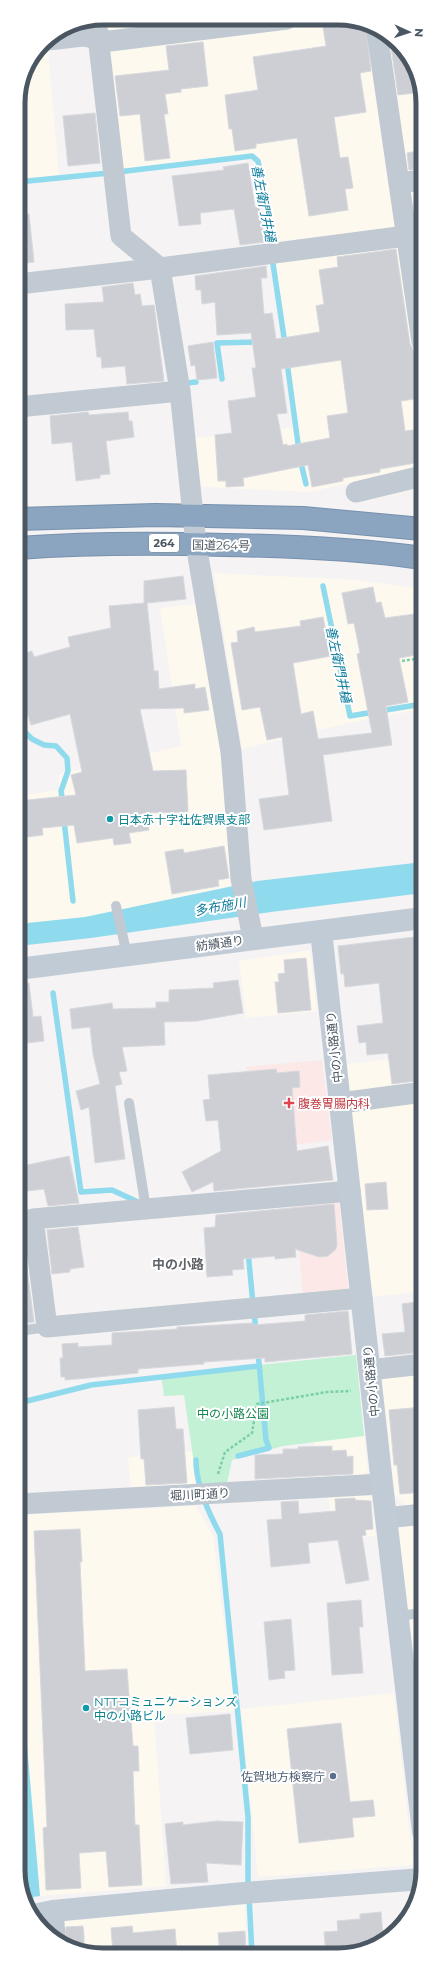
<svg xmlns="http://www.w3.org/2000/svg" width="441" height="1973" font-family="Montserrat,'Noto Sans JP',sans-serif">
  <rect width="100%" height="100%" fill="#f5f3f3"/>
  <!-- commercial -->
  <g fill="#fdf9ef">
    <path d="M103 18 248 19 103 38Z"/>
    <path d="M328 20H355L402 47 422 92V466L310 492 202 487 193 438 294 427 257 164 252 155 121 169 107 46Z"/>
    <path d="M48 51 59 175 18 179V98L25 70 37 52Z"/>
    <path d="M214 573 358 580 422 589V709L349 723 242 749Z"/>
    <path d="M195 604 227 762 232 886 85 917 18 924V796L59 790V774L181 746 160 608Z"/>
    <path d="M310 950 317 1011 246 1018 239 961Z"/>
    <path d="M423 1055V1291L373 1297 346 1064Z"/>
    <path d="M423 1368V1506L409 1508 395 1495 381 1373Z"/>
    <path d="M364 1436 368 1471 361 1477H316L315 1442Z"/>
    <path d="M192 1451 197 1484 131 1488 128 1457Z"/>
    <path d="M371 1494 376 1536 334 1539 328 1496Z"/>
    <path d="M196 1506 213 1535 235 1711 154 1715 166 1886 40 1896 19 1656V1515Z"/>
    <path d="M423 1520V1736L398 1523Z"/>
    <path d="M394 1693 413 1865 258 1877 241 1709Z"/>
    <path d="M245 1905 247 1954 86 1953 61 1939 59 1920Z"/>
  </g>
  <!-- medical -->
  <g fill="#fce8e6">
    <path d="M322 1060 332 1140 257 1150 246 1067Z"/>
    <path d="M338 1194 349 1295 303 1299 295 1198Z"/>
  </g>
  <!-- green -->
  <path fill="#c3f1d5" d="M356 1355 364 1436 283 1446 232 1460 227 1483 197 1484 184 1395 164 1396 161 1375Z"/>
  <!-- water -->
  <g fill="#90daee">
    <path d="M423 862V893L271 912 91 938 18 946V924L85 917 257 881Z"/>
    <path d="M19 1652 40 1896 26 1898 19 1881Z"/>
  </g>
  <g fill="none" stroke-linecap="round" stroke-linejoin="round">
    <!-- stream -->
    <g stroke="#90daee" stroke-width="5.5">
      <path d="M118 172 252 156 258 161 267 208 271 249"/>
      <path d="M18 182 109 173"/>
      <path d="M272 257 285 344"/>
      <path d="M287 362 299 451"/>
      <path d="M222 379 217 343 260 342"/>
      <path d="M187 383 196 382"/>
      <path d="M300 459 306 484"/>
      <path d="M323 586 350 716 422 704"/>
      <path d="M18 725 32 739 44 745 56 746 67 758 68 771 61 791 63 803"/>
      <path d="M64 820 73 901"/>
      <path d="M53 993 81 1192 112 1190 138 1202"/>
      <path d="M248 1251 253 1304"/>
      <path d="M254 1312 256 1332"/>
      <path d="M19 1403 91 1385 259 1366"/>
      <path d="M238 1456 269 1448 266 1440 258 1352"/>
      <path d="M196 1460C196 1485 208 1512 220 1534L248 1817V1888"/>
      <path d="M30 1891 32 1910"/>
      <path d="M249 1896 252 1954"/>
    </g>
  </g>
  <!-- building -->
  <g fill="#cdcfd5" stroke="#d7d9de" fill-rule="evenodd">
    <path d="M358 21 366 26 371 71 360 73 366 112 334 117 340 158 348 157 353 188 345 189 348 210 309 216 297 138 256 144V148L235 151 232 129H229L225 95 258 90 253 57 326 46 323 27Z"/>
    <path d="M203 42 208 86 181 89V92L165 94 168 114H164L170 158 145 161 140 114 120 116 115 76 169 70 166 46Z"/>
    <path d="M400 46 402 47 422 92 398 95 391 47Z"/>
    <path d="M95 113 100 163 68 166 63 116Z"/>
    <path d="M422 150V168L409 170 407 153Z"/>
    <path d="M248 163 255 207H259L265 242 240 245 234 209 200 213 201 224 179 226 172 176 224 170 223 167Z"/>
    <path d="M29 214 34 262 18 264V215Z"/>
    <path d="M396 249 410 344 414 351 421 398 401 401 405 431 422 429V456L414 457 416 463 380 469V472L343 478V481L312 487 308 465 243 478 244 486 226 487V481H218L215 435 232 433 228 401 256 397 252 368H256L251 333 217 335 215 302 202 304 201 290H196L195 276 266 266 267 278H261L264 314 272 313 276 339 320 332 316 306 324 304 319 270 338 267 337 257ZM341 360 348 413 327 416 330 438 287 446V444L283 445 277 414 287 413 281 369Z"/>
    <path d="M133 283 135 295 140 294 142 306 154 305 164 381 127 384 125 366 102 368 101 357H97L94 329 66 330 65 304 104 302 102 287Z"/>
    <path d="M213 342 217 378 197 380 195 365 191 366 188 346Z"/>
    <path d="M88 412 89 415 128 412 129 421H132L134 437 106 441 110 474 100 475V478L76 481 72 442 52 444 50 416Z"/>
    <path d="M183 576 186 599 147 603 154 671H158L159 689 195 684V689L205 687 209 710 184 713V708L140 709 153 771 186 770 188 812 147 813 149 830 129 833 131 843 114 845 113 838 77 843 74 825 42 828 43 835 27 837V832L18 833V801L76 795 71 775 82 772 70 714 31 725 28 715 18 718V655L32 651 34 657 70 647 68 637 111 628 109 606 144 603V581Z"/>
    <path d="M373 587 376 603 381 602 385 618 422 613V654L399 658 408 702 386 706 392 745 323 755 332 821 264 830 259 799 289 795 282 737 267 740 260 707 242 710 231 643 238 642 237 631 254 627 255 632 301 626 300 621 323 617 331 656 293 663 301 714 313 711 318 739 372 733 357 654 360 653 354 623 348 624 342 593Z"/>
    <path d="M224 846 229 878 218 880 219 886 172 894 165 852 183 849 184 853Z"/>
    <path d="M423 936V1080L392 1084 388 1053 367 1055 366 1042 359 1043 357 1026 383 1023 379 983 345 987 344 974H341L338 946Z"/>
    <path d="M306 958 311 1010 278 1013 275 982H279L278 974 285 973 284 960Z"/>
    <path d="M238 980 243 1013 197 1021 164 1022 165 1045 122 1047 127 1071 119 1072 122 1084 115 1086 125 1159 95 1163 89 1107 81 1110 76 1091 100 1084 93 1054 90 1027 72 1029 70 1009 112 1003 113 1009 156 1008V1002H169V990L214 988 213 983Z"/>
    <path d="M18 983H29L33 1017 41 1016 44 1041 18 1044Z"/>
    <path d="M276 1069 277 1073 299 1071 300 1087 292 1088 297 1151 328 1146 333 1180 214 1191 213 1182 192 1192 182 1172 221 1151 218 1120 206 1121 203 1100 210 1099 208 1075Z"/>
    <path d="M69 1156 79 1203 48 1206 44 1189 18 1192V1167Z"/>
    <path d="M386 1182 388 1209 367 1210 365 1184Z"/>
    <path d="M334 1204 337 1244 336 1249 328 1256 319 1257 295 1249 296 1257 275 1259V1256L243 1259 244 1269 232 1270 233 1275 207 1277 204 1228 215 1227 216 1215Z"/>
    <path d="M78 1227 84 1267 70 1269V1272L52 1274 47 1230Z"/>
    <path d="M19 1229H22L34 1322 19 1324Z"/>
    <path d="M416 1302 423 1352 385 1356 382 1334 405 1332 402 1304Z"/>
    <path d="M348 1311 352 1354 265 1362V1358L204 1362V1364L138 1369V1373L88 1378 65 1380V1377H61L60 1358H63L62 1344 78 1343V1347L112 1345V1333L177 1329V1327L201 1326 253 1323V1325L305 1321V1315Z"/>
    <path d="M174 1407 176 1429H183L187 1483 146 1485 144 1459H141L138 1410Z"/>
    <path d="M423 1407V1492L400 1494 397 1465H394L389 1410Z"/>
    <path d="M332 1446V1451L346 1450 347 1457 353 1456V1474L255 1479V1455L283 1454V1449H298V1447Z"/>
    <path d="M355 1498V1500L371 1501 373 1529 365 1530 366 1535 362 1536 369 1580 346 1584 338 1540 308 1543 310 1563 271 1567 267 1520 282 1519 281 1502 298 1501 299 1514 336 1511 335 1499Z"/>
    <path d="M80 1529 82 1562H80L85 1671 127 1669 133 1746H138L139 1771H133L135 1825H139L142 1885 109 1887 106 1851 79 1853 81 1888 46 1890 43 1828 47 1827 34 1531Z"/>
    <path d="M361 1600 363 1627H359L363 1673 332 1675 327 1603Z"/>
    <path d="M291 1619 295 1670 284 1671 285 1678 269 1680 264 1622Z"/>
    <path d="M230 1714 233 1750 190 1754 186 1718Z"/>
    <path d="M341 1723 350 1802 373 1800 375 1816 352 1818 354 1837 299 1843 287 1729Z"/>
    <path d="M217 1821 243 1822 241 1865 206 1863 208 1882 171 1884 165 1824 183 1822V1825Z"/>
    <path d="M381 1912 383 1937 349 1954H326L324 1932 338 1931 337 1921 360 1919V1914Z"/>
    <path d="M83 1926 84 1936V1952L65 1941 66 1927Z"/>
    <path d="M132 1926 133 1933 175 1929 177 1954 113 1953 111 1928Z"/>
    <path d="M245 1931 246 1954H220L218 1933Z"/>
  </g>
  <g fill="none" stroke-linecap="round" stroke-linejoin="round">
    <!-- highway casing -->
    <g stroke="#7690ad" stroke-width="24">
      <g id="highway">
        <path d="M18 519 155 515 303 518 422 529"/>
        <path d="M18 548C87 543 156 543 225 545 291 546 357 549 422 558"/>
      </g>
    </g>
    <!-- path -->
    <g stroke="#7ad0a6" stroke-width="2.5" stroke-dasharray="3 2" stroke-linecap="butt">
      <path d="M402 661 422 658"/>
      <path d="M218 1474 225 1452 252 1433 257 1404 327 1392 351 1391"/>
    </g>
    <!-- lane -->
    <g stroke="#c1cad2" stroke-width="10">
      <path d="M116 906 127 955"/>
      <path d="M129 1103 146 1209"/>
      <path d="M19 1218 33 1219"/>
      <path d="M19 1331 47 1327"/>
      <path d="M398 1616 423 1613"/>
    </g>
    <!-- street -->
    <g stroke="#c1cad2" stroke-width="21">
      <path d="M96 19 121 236 160 268 180 391 196 544 231 752 241 879 253 938"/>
      <path d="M377 32 422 342"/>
      <path d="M48 40 83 36 110 41 287 19"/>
      <path d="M399 183 422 180"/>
      <path d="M18 284 160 268 406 236"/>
      <path d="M18 407 180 391"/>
      <path d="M356 492 422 476"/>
      <path d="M340 1103 423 1092"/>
      <path d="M350 1191 33 1219 47 1327 362 1298"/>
      <path d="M369 1370 423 1364"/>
      <path d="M19 1504 382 1484"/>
      <path d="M386 1518 423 1514"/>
      <path d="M53 1911 55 1935"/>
    </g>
    <!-- secondary -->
    <g stroke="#c1cbd6" stroke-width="22">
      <path d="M321 931 382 1484 423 1832"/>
      <path d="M18 969 423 918"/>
      <path d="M34 1915 53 1911 244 1893 422 1879"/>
    </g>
    <!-- highway -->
    <use href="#highway" stroke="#8ba5c1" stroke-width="22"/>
  </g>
  <!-- markers -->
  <g fill="#0f9aa8" stroke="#fff" stroke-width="1.5">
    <circle cx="110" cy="819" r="4"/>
    <circle cx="86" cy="1708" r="4"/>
  </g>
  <path fill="#e0444e" stroke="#fff" stroke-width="1.5" d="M287 1097h4v4h4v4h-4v4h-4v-4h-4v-4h4z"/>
  <circle fill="#5c6f8a" stroke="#fff" stroke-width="1.5" cx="333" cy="1776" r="4"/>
  <g text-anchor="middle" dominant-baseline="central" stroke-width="4" stroke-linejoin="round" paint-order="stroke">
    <!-- shield labels -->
    <rect fill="#fff" stroke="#808990" stroke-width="1" x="149" y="534" width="30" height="18" rx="3"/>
    <g font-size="11" font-weight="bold" fill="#4a5661">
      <text x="164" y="543">264</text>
    </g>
    <!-- street labels -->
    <g font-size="12" fill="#4a5661" stroke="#fff">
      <text transform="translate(221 545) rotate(1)">国道264号</text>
      <text transform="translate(220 943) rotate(-8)">紡績通り</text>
      <text transform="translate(334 1047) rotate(-96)">中の小路通り</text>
      <text transform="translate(371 1381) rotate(-96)">中の小路通り</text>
      <text transform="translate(200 1494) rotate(-3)">堀川町通り</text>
    </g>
    <!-- culture labels -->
    <g font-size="12" fill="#0d838f" stroke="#fff" text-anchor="start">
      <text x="118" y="819">日本赤十字社佐賀県支部</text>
      <text x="94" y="1701">NTTコミュニケーションズ<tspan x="94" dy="14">中の小路ビル</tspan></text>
    </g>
    <!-- health labels -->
    <g font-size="12" fill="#be3a42" stroke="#fff" text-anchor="start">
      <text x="298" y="1103">腹巻胃腸内科</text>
    </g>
    <!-- park labels -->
    <g font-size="12" fill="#17864f" stroke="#fff">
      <text x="233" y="1413">中の小路公園</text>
    </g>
    <!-- service labels -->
    <g font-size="12" fill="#4e5e75" stroke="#fff" text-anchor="end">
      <text x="325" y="1776">佐賀地方検察庁</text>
    </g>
    <!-- water labels -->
    <g font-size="13" font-style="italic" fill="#0c7c9b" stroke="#fff">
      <text transform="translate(264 203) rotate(79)">善左衛門井樋</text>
      <text transform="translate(339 664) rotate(78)">善左衛門井樋</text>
      <text transform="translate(220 906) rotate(-10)">多布施川</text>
    </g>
    <!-- neighbourhood labels -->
    <g font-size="13" font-weight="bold" fill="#5f6368" stroke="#fff">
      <text x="178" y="1264">中の小路</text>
    </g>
  </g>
  <!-- crop -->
  <path d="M0 0H441V1973H0ZM103 25H338A78 78 0 0 1 416 103V1870A78 78 0 0 1 338 1948H103A78 78 0 0 1 25 1870V103A78 78 0 0 1 103 25Z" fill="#fff" fill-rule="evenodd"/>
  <path fill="none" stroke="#4a5661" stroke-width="5" d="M103 25H338A78 78 0 0 1 416 103V1870A78 78 0 0 1 338 1948H103A78 78 0 0 1 25 1870V103A78 78 0 0 1 103 25Z"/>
  <!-- north arrow -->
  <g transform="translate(409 32) rotate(93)" stroke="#ffffff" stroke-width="3" paint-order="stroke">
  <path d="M0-3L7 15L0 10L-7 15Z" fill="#4a5661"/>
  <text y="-6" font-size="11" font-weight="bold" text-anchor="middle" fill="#4a5661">N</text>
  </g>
</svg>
